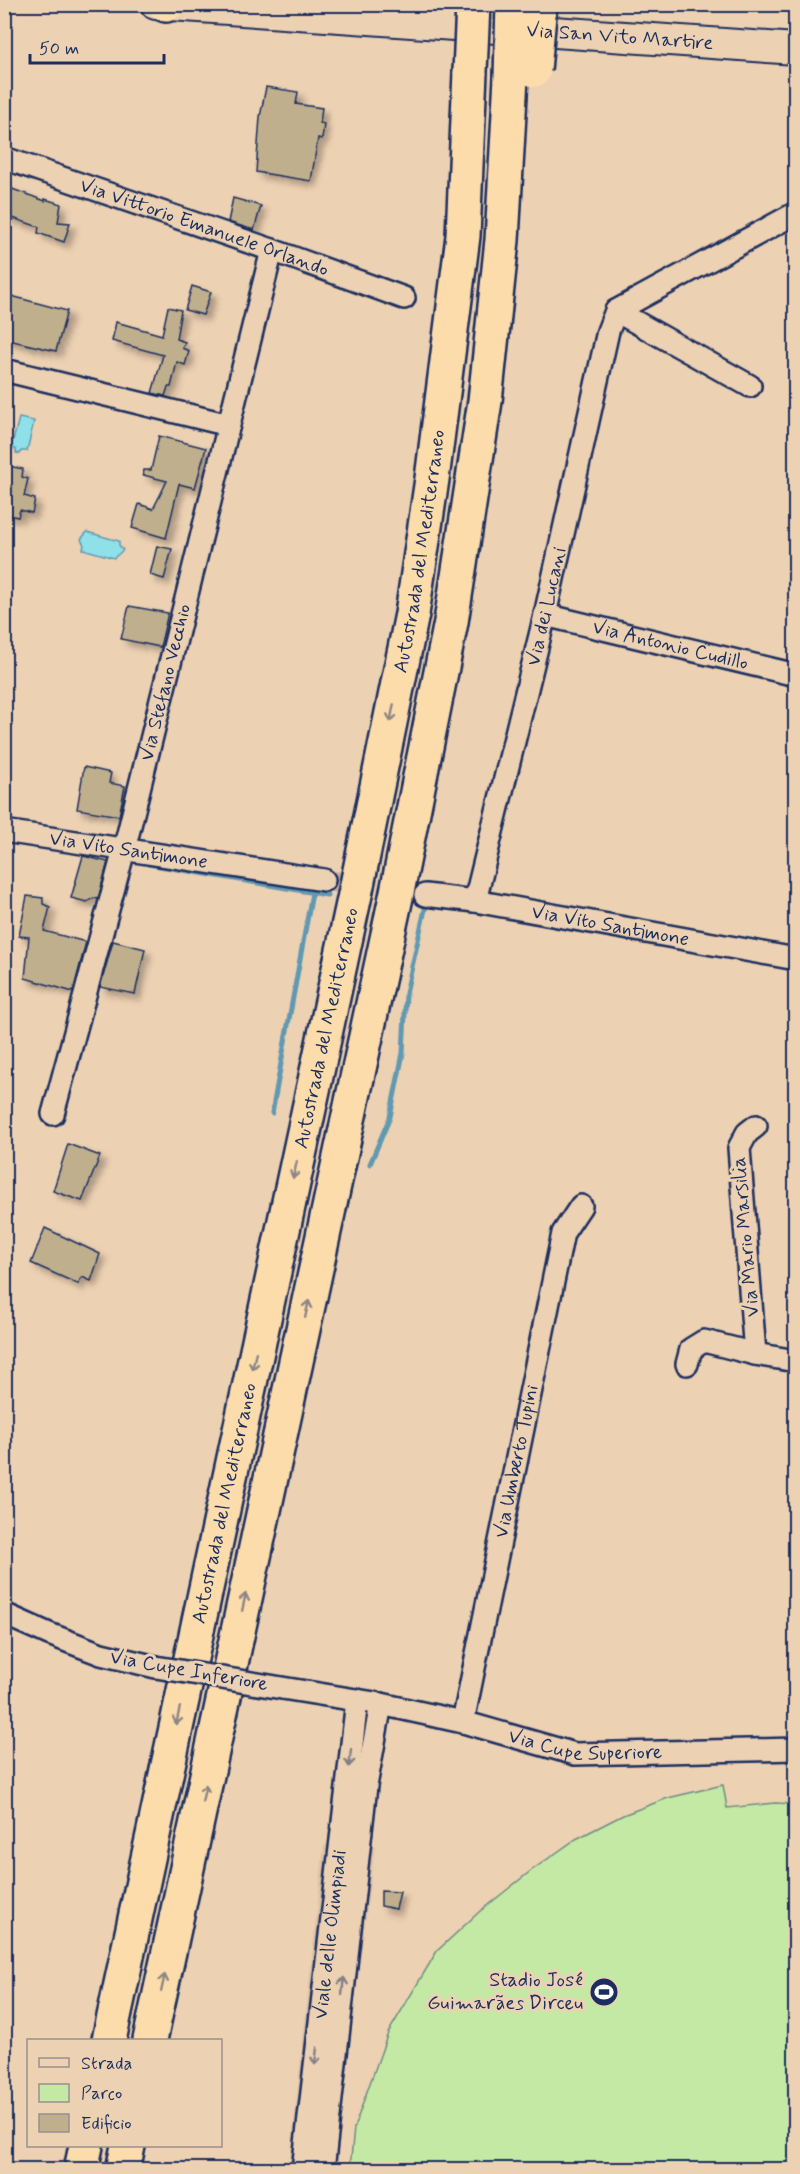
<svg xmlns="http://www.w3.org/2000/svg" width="800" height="2174" font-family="Mynerve,sans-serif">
  <defs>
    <filter id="shadow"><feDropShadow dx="5.5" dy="5.5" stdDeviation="3" flood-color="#0004"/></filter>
  </defs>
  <rect width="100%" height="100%" fill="#edd1b3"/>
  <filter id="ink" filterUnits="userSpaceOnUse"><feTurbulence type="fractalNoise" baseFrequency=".0167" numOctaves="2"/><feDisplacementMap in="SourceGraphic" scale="12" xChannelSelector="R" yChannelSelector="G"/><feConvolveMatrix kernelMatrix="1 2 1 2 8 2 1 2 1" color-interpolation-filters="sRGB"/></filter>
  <g filter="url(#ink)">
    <!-- built -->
    <path fill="#dcc4a7" d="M324 1845 375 1846 333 2169 289 2170Z"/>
    <!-- green -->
    <path fill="#c3e9a4" stroke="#6f8c81" stroke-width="1.5" d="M723 1785 727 1808 775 1803 795 1804V2169H350L354 2128 388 2033 437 1951 479 1912 532 1870 576 1839 623 1815 668 1798Z"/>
    <!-- water -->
    <g fill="#8fe0e8" stroke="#6199b1" stroke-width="1.5">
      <path d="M19 418 34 421 27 451H21L20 454 16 453V449L11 448Z"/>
      <path d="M87 532 119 541V545L123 550 114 558 83 549 84 545 81 539Z"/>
    </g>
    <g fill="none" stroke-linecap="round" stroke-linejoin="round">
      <!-- stream -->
      <g stroke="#6199b1" stroke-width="5">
        <path d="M148 864 327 895"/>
        <path d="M272 1113 312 893"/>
        <path d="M370 1164 390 1117 403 1053 406 993 426 905"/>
      </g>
    </g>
    <!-- building -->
    <g fill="#c0af8d" stroke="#1b2f5e" stroke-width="1.5" filter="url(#shadow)">
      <path d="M266 87 298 92 296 104 322 108 320 123 324 124 322 139 318 138 311 181 256 172 260 117Z"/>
      <path d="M4 186 45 201V199L61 204 58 222 70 223 64 242 38 233 39 227 4 215Z"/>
      <path d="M233 198 261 206 254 230 228 222Z"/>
      <path d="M192 286 211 292 203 315 185 310Z"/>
      <path d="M4 294 67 311 56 351 4 339Z"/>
      <path d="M168 307 181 310 176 339 185 342 182 348 189 351 185 365 177 362 171 387H168L165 396 152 393 163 355 112 341 116 322 162 335Z"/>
      <path d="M159 436 206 448 195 488 179 484 166 538 132 528 139 504 153 509 167 481 143 475 144 470H151Z"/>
      <path d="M4 465 23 469 22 477 28 479 24 496 35 499 32 513 20 510 18 517 4 514Z"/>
      <path d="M157 546 172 549 164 579 150 575Z"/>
      <path d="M129 606 168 613 160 647 121 639Z"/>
      <path d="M84 767 111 773 109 783 125 786 119 816 77 809Z"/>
      <path d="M83 856 108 862 98 899 93 898 87 902 71 898Z"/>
      <path d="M27 896 43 898V904L50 907 44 931 86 942 73 992 25 978 29 937 19 936Z"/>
      <path d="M113 941 145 949 135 994 100 987Z"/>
      <path d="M68 1144 100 1156 82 1201 53 1191Z"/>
      <path d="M45 1228 100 1254 91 1281 82 1277 78 1284 31 1263Z"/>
      <path d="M381 1891 400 1892 396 1909 381 1906Z"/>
    </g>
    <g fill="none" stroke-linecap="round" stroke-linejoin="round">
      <!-- street-tunnel -->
      <path stroke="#c3b1a2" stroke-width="21" stroke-dasharray="21 10" stroke-linecap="butt" d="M324 880 409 893"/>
      <!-- street casing -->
      <g stroke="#1b2f5e" stroke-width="26">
        <g id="street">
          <path id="s1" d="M4 158 272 250 404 298"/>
          <path d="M616 311 750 386"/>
          <path d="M4 370 229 425"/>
          <path id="s2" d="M545 615 796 675"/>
          <path id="s3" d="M4 831 324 880"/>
          <path id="s4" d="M425 895 475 901 796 959"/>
          <path id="s5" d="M475 901 545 615 608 331 616 311 796 213"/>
          <path id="s6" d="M53 1114 124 850 272 250"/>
          <path d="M755 1354 739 1148 747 1133 756 1126"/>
          <path d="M687 1364 691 1349 704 1341 755 1354 796 1361"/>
          <path d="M4 1614 49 1634 101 1654 156 1667"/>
          <path id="s7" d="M282 1688 381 1704 463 1722 575 1754 796 1749"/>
          <path id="s8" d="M463 1722 563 1233 581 1206"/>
          <path id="s9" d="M303 2170 357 1700"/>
          <path d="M323 2170 366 1786 381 1704"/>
        </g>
      </g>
      <!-- secondary casing -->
      <g stroke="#1b2f5e" stroke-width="34">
        <g id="secondary">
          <path id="s10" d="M156 4 796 49"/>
        </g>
      </g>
      <!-- highway casing -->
      <g stroke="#1b2f5e" stroke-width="38">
        <g id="highway">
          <path d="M164 4 166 5"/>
          <path id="s11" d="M109 2040 356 890 412 614 432 479 463 236 470 72"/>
          <path d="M150 2040 396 897 451 622 485 401 502 240 511 77"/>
          <path d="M81 2170 86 2146"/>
          <path d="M123 2170 128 2146"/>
        </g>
      </g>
      <!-- street -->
      <use href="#street" stroke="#edd1b3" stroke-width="21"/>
      <!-- secondary -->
      <use href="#secondary" stroke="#edd1b3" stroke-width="30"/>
      <!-- highway -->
      <use href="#highway" stroke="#fddcac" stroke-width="33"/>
      <!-- street-bridge casing -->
      <g stroke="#1b2f5e" stroke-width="26" stroke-linecap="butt">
        <path id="street-bridge" d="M156 1667 282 1688"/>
      </g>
      <!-- highway-bridge casing -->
      <g stroke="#1b2f5e" stroke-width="38" stroke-linecap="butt">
        <g id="highway-bridge">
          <path d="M534 70 540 4"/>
          <path d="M470 72 473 4"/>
          <path d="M511 77 513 4"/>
        </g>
      </g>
      <!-- street-bridge -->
      <use href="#street-bridge" stroke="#edd1b3" stroke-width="21"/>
      <!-- highway-bridge -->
      <use href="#highway-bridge" stroke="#fddcac" stroke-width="33"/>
    </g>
    <!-- one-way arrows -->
    <defs><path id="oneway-shaft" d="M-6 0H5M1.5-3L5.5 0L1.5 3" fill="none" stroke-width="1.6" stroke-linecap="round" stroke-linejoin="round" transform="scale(1.5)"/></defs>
    <g stroke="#8c8685">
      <use href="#oneway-shaft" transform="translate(392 713) rotate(101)"/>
      <use href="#oneway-shaft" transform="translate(295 1170) rotate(102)"/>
      <use href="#oneway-shaft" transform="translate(307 1309) rotate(-78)"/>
      <use href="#oneway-shaft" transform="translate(254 1361) rotate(102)"/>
      <use href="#oneway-shaft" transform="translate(244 1602) rotate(-78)"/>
      <use href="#oneway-shaft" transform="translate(178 1716) rotate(102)"/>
      <use href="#oneway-shaft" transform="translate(204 1793) rotate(-78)"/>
      <use href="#oneway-shaft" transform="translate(163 1983) rotate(-78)"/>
    </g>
    <g stroke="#848088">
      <use href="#oneway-shaft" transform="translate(350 1758) rotate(97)"/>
      <use href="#oneway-shaft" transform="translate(343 1986) rotate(-84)"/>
      <use href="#oneway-shaft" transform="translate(316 2056) rotate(97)"/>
    </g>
  </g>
  <!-- icons -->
  <defs>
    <g id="stadium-disc" transform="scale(1.5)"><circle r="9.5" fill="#1b2f5e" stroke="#edd1b3"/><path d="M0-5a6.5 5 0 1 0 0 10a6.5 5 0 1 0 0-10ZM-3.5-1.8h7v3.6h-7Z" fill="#fff"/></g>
  </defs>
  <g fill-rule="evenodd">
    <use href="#stadium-disc" x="604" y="1992"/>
  </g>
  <g text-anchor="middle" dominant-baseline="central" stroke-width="6" stroke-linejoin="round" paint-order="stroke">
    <!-- street labels -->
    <g font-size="20" fill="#1b2f5e" stroke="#edd1b3">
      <text stroke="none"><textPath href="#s10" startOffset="465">Via San Vito Martire</textPath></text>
      <text stroke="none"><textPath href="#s1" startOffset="212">Via Vittorio Emanuele Orlando</textPath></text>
      <text stroke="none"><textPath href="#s11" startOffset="1521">Autostrada del Mediterraneo</textPath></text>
      <text stroke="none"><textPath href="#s5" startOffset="303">Via dei Lucani</textPath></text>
      <text stroke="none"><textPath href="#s2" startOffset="129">Via Antonio Cudillo</textPath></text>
      <text stroke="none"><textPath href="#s6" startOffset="446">Via Stefano Vecchio</textPath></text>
      <text stroke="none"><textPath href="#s3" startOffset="126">Via Vito Santimone</textPath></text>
      <text stroke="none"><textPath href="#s4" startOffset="188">Via Vito Santimone</textPath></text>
      <text stroke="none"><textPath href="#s11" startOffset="1035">Autostrada del Mediterraneo</textPath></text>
      <text transform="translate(746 1237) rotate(-95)">Via Mario Marsilia</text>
      <text stroke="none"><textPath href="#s8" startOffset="266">Via Umberto Tupini</textPath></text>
      <text stroke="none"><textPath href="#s11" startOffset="549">Autostrada del Mediterraneo</textPath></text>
      <text transform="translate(189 1671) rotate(10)">Via Cupe Inferiore</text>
      <text stroke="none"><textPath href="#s7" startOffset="310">Via Cupe Superiore</textPath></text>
      <text stroke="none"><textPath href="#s9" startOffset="237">Viale delle Olimpiadi</textPath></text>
    </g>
    <!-- poi labels -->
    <g font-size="20" fill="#1b2f5e" stroke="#edd1b3" text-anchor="end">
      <text x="583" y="1980">Stadio José<tspan x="583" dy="23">Guimarães Dirceu</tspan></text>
    </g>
  </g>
  <!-- margin -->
  <rect width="800" height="2174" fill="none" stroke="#edd1b3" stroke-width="24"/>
  <rect x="12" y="12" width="776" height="2150" fill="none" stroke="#1b2f5e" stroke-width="2" filter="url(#ink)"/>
  <!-- legend -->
  <rect x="27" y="2039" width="195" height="108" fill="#edd1b3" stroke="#999091" stroke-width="1.5"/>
  <rect x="39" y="2058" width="30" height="9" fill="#edd1b3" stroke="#999091" stroke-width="1.5"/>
  <text x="81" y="2069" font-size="18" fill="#1b2f5e">Strada</text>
  <rect x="39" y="2084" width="30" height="18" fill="#c3e9a4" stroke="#999091" stroke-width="1.5"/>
  <text x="81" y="2099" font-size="18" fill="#1b2f5e">Parco</text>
  <rect x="39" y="2114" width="30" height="18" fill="#c0af8d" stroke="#999091" stroke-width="1.5"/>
  <text x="81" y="2129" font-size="18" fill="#1b2f5e">Edificio</text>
  <!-- scale -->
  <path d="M30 54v9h134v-9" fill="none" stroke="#1b2f5e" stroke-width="3"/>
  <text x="39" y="54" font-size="18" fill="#1b2f5e" stroke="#edd1b3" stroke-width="4.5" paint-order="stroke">50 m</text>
</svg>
